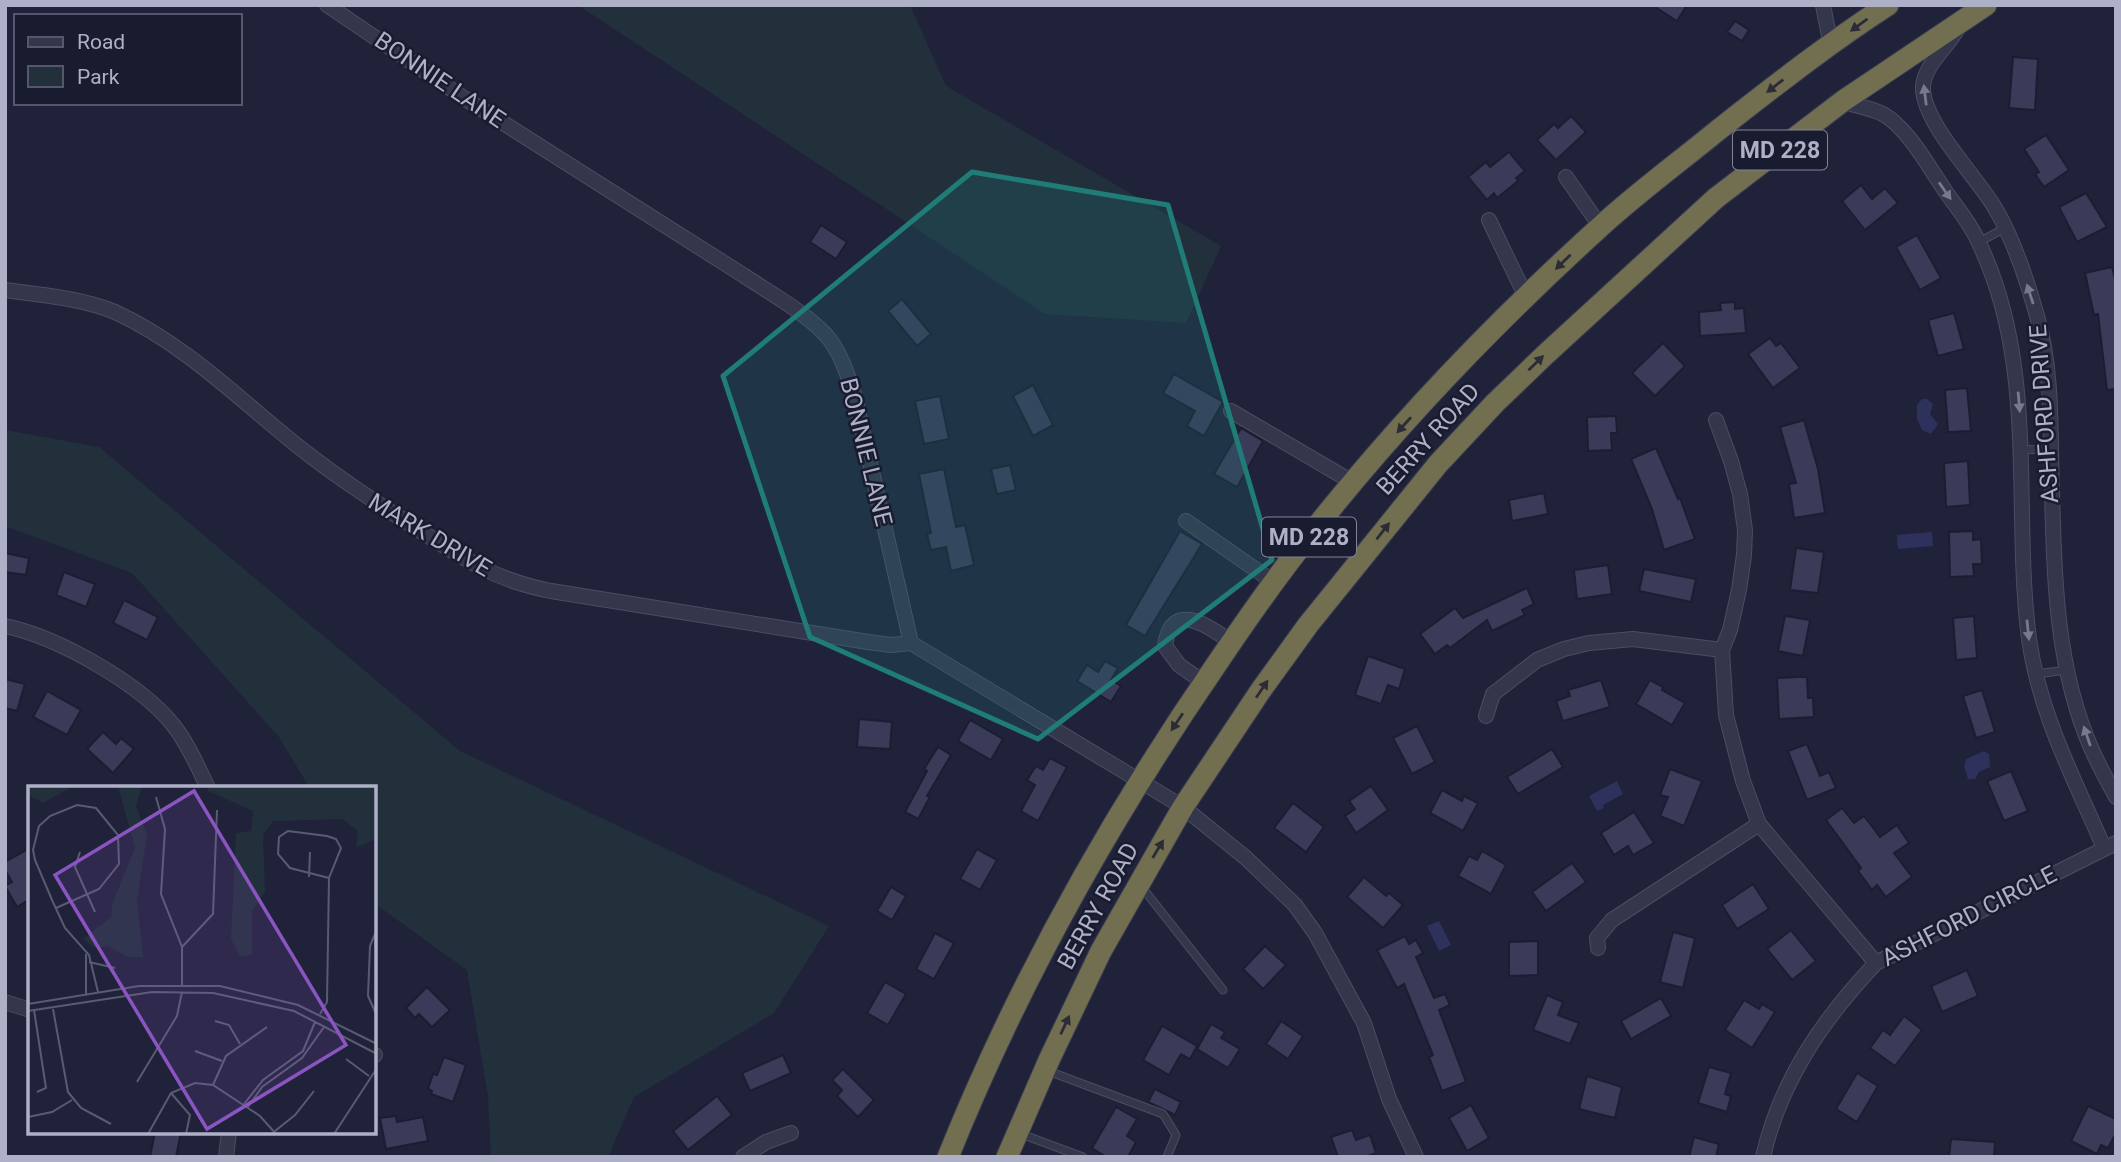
<svg xmlns="http://www.w3.org/2000/svg" width="2121" height="1162" font-family="Roboto,sans-serif">
  <rect width="100%" height="100%" fill="#20223a"/>
  <!-- green -->
  <g fill="#22303c">
    <path d="M578 5H910L946 86 1221 246 1186 323 1045 314Z"/>
    <path d="M5 430 99 447 460 751 829 926 774 1013 634 1097 608 1157H491L488 1096 467 970 378 906 375 900 374 788 309 787 279 737 132 573 5 526Z"/>
  </g>
  <!-- water -->
  <g fill="#2d315c">
    <path d="M1922 399H1927L1933 404 1930 414 1938 424 1931 434 1922 430 1917 419V405Z"/>
    <path d="M1932 532 1933 546 1898 549 1897 535Z"/>
    <path d="M1984 751 1989 754 1990 767 1979 772 1975 779H1968L1964 766 1966 759Z"/>
    <path d="M1617 781 1623 794 1603 805 1604 808 1597 811 1589 796Z"/>
    <path d="M1439 921 1451 945 1439 951 1427 926Z"/>
  </g>
  <!-- building -->
  <g fill="#393b59" stroke="#1b1d31" stroke-width="2">
    <path d="M1652 5H1687L1677 21Z"/>
    <path d="M1735 21 1749 30 1742 41 1727 32Z"/>
    <path d="M2013 57 2038 59 2035 110 2009 108Z"/>
    <path d="M1571 116 1586 132 1556 160 1537 140 1554 124 1558 128Z"/>
    <path d="M2046 135 2069 170 2044 187 2035 174 2039 172 2024 149Z"/>
    <path d="M1509 152 1525 171 1516 178 1518 181 1497 198 1494 193 1487 200 1468 177 1486 162 1490 167Z"/>
    <path d="M1861 185 1872 199 1885 188 1898 203 1865 230 1842 201Z"/>
    <path d="M2086 193 2107 227 2077 242 2059 207Z"/>
    <path d="M821 225 847 242 836 259 810 242Z"/>
    <path d="M1917 235 1941 278 1920 290 1896 247Z"/>
    <path d="M2112 267 2116 283V389L2107 390 2098 314 2094 315 2085 273Z"/>
    <path d="M902 299 931 334 917 346 888 311Z"/>
    <path d="M1735 302V309L1744 308 1746 333 1700 336 1699 312 1721 310 1720 303Z"/>
    <path d="M1954 313 1964 349 1938 356 1928 320Z"/>
    <path d="M1770 338 1776 346 1781 343 1800 368 1773 388 1748 354Z"/>
    <path d="M1663 343 1685 366 1655 396 1632 373Z"/>
    <path d="M1174 374 1223 402 1204 436 1187 426 1195 411 1163 393Z"/>
    <path d="M1033 385 1053 425 1033 436 1013 396Z"/>
    <path d="M1967 388 1971 431 1948 432 1945 390Z"/>
    <path d="M940 396 949 439 924 444 915 401Z"/>
    <path d="M1616 416 1617 433H1611L1612 450 1588 451 1587 417Z"/>
    <path d="M1804 420 1818 469 1825 513 1794 518 1789 484 1796 483 1780 427Z"/>
    <path d="M1241 428 1263 441 1237 487 1214 474Z"/>
    <path d="M1656 448 1678 499 1680 498 1695 539 1664 550 1652 509 1631 459Z"/>
    <path d="M1968 461 1970 505 1946 507 1944 463Z"/>
    <path d="M1010 465 1016 490 997 494 991 469Z"/>
    <path d="M944 469 956 527 965 525 974 565 951 571 946 547 931 550 927 534 931 533 919 474Z"/>
    <path d="M1544 493 1548 514 1512 521 1509 500Z"/>
    <path d="M1180 531 1202 544 1145 636 1126 625Z"/>
    <path d="M1973 531V540L1981 539 1982 564H1973L1974 576 1950 577 1949 532Z"/>
    <path d="M1796 548 1824 552 1818 593 1790 590Z"/>
    <path d="M5 553 29 558 26 575 5 572Z"/>
    <path d="M1608 565 1612 594 1577 599 1574 570Z"/>
    <path d="M1644 569 1696 579 1691 602 1639 591Z"/>
    <path d="M64 572 95 584 86 607 56 595Z"/>
    <path d="M1527 588 1534 604 1522 610 1525 615 1492 631 1487 620 1450 648 1447 645 1435 654 1420 634 1455 608 1463 618Z"/>
    <path d="M124 600 158 617 147 640 113 623Z"/>
    <path d="M1785 616 1810 620 1803 656 1778 651Z"/>
    <path d="M1974 616 1977 658 1956 660 1953 618Z"/>
    <path d="M1368 656 1405 669 1399 689 1388 685 1381 704 1355 695Z"/>
    <path d="M1105 661 1118 668 1111 680 1121 686 1111 702 1077 681 1087 665 1098 672Z"/>
    <path d="M1797 677H1807L1808 698H1813L1814 717 1779 719 1777 678Z"/>
    <path d="M5 679 25 684 17 711 5 708Z"/>
    <path d="M1601 680 1610 707 1563 721 1556 701 1570 696 1568 690Z"/>
    <path d="M1650 680 1663 687 1662 690 1685 703 1672 725 1636 704Z"/>
    <path d="M1982 690 1995 732 1976 738 1963 696Z"/>
    <path d="M47 691 81 710 67 735 33 717Z"/>
    <path d="M859 719 892 722 890 749 857 747Z"/>
    <path d="M970 720 1003 739 991 760 958 741Z"/>
    <path d="M1417 726 1435 762 1412 774 1393 738Z"/>
    <path d="M103 732 116 744 121 738 134 749 113 773 87 749Z"/>
    <path d="M1807 744 1820 776 1829 772 1836 788 1807 800 1788 751Z"/>
    <path d="M938 747 951 755 927 796 930 797 918 819 905 812 927 771 924 769Z"/>
    <path d="M1552 749 1563 767 1518 794 1507 777Z"/>
    <path d="M1050 758 1067 767 1038 821 1021 811 1035 785 1027 780 1036 766 1043 770Z"/>
    <path d="M1670 769 1702 781 1684 826 1660 816 1668 797 1660 795Z"/>
    <path d="M2011 771 2028 811 2004 821 1987 781Z"/>
    <path d="M1371 786 1388 810 1356 833 1345 816 1355 809 1349 801Z"/>
    <path d="M1442 790 1462 801 1464 796 1478 803 1463 831 1430 813Z"/>
    <path d="M1293 803 1324 827 1306 852 1274 828Z"/>
    <path d="M1842 808 1854 823 1864 816 1880 837 1897 825 1909 843 1894 853 1912 877 1886 897 1877 885 1872 890 1858 871 1861 868 1826 820Z"/>
    <path d="M1634 812 1654 843 1633 855 1628 846 1614 855 1601 833Z"/>
    <path d="M30 848V899L17 907 5 886 12 882 5 870V862Z"/>
    <path d="M977 849 997 860 980 890 960 879Z"/>
    <path d="M1482 851 1506 865 1491 894 1458 876 1469 856 1477 860Z"/>
    <path d="M1572 863 1586 882 1546 911 1532 892Z"/>
    <path d="M1364 877 1386 896 1389 893 1403 905 1383 928 1347 897Z"/>
    <path d="M1753 884 1769 909 1737 929 1722 905Z"/>
    <path d="M891 887 906 896 892 920 877 911Z"/>
    <path d="M1791 930 1816 961 1792 980 1767 949Z"/>
    <path d="M1673 932 1695 938 1683 988 1660 982Z"/>
    <path d="M935 933 954 943 934 979 916 969Z"/>
    <path d="M1405 936 1409 944 1416 940 1423 953 1416 957 1434 998 1445 994 1450 1005 1439 1010 1466 1082 1442 1091 1429 1057 1433 1055 1404 984 1397 988 1377 950Z"/>
    <path d="M1538 941V975L1509 976V942Z"/>
    <path d="M1265 946 1286 965 1263 989 1243 969Z"/>
    <path d="M1967 970 1978 996 1942 1012 1931 986Z"/>
    <path d="M885 982 906 994 888 1025 867 1013Z"/>
    <path d="M427 987 450 1010 432 1027 419 1014 415 1018 406 1008Z"/>
    <path d="M1547 995 1563 1002 1558 1015 1579 1023 1570 1044 1533 1030Z"/>
    <path d="M1661 998 1671 1016 1631 1039 1621 1021Z"/>
    <path d="M1744 1000 1759 1009 1762 1004 1775 1012 1752 1048 1725 1030Z"/>
    <path d="M1904 1016 1922 1030 1895 1066 1870 1048 1883 1030 1890 1035Z"/>
    <path d="M1281 1021 1303 1036 1288 1059 1266 1044Z"/>
    <path d="M1211 1024 1225 1032 1221 1038 1240 1049 1228 1068 1197 1049Z"/>
    <path d="M1162 1026 1197 1046 1190 1059 1181 1054 1169 1075 1143 1060Z"/>
    <path d="M783 1055 791 1073 750 1091 742 1073Z"/>
    <path d="M444 1057 466 1065 453 1102 431 1094 432 1091 428 1089 433 1074 437 1075Z"/>
    <path d="M1709 1067 1731 1073 1725 1094 1731 1096 1727 1112 1698 1103Z"/>
    <path d="M843 1069 874 1100 858 1117 837 1096 842 1090 832 1080Z"/>
    <path d="M1857 1073 1878 1086 1857 1122 1836 1109Z"/>
    <path d="M1587 1076 1622 1087 1615 1118 1579 1109Z"/>
    <path d="M1155 1089 1181 1102 1175 1115 1148 1102Z"/>
    <path d="M717 1096 732 1115 688 1150 673 1131Z"/>
    <path d="M1471 1105 1489 1138 1467 1151 1449 1118Z"/>
    <path d="M2088 1106 2116 1119V1133L2108 1148 2101 1145 2097 1154 2071 1141Z"/>
    <path d="M1116 1107 1137 1119 1127 1136 1136 1142 1128 1157H1106L1092 1148Z"/>
    <path d="M396 1116 397 1122 423 1117 428 1141 386 1149 380 1118Z"/>
    <path d="M1352 1130 1356 1140 1370 1135 1376 1153 1365 1157H1338L1331 1137Z"/>
    <path d="M155 1132H181L176 1157H150Z"/>
    <path d="M1694 1137 1719 1144 1716 1157H1689Z"/>
    <path d="M1951 1139 1995 1142 1994 1157H1949Z"/>
  </g>
  <g fill="none" stroke-linecap="round" stroke-linejoin="round">
    <!-- lane casing -->
    <g stroke="#4b4d62" stroke-width="9">
      <g id="lane">
        <path d="M1979 242 2005 228"/>
        <path d="M2021 450 2050 449"/>
        <path d="M2036 674 2067 670"/>
        <path d="M1141 886 1223 990"/>
        <path d="M1048 1071 1163 1114 1176 1135 1167 1157"/>
        <path d="M1021 1134 1083 1157"/>
      </g>
    </g>
    <!-- street casing -->
    <g stroke="#4b4d62" stroke-width="16">
      <g id="street">
        <path d="M327 5 467 100 743 275C770 293 801 310 824 333 840 349 848 376 855 397L911 643 1183 807 1246 858 1295 905 1315 933 1364 1023 1389 1099 1416 1157"/>
        <path d="M1823 5 1831 46"/>
        <path d="M1958 28C1948 47 1925 64 1923 86 1921 121 1977 177 1995 208 2014 240 2027 280 2037 316 2053 371 2050 433 2052 490 2054 577 2056 669 2092 750 2099 766 2108 782 2116 797"/>
        <path d="M1843 101C1855 106 1871 108 1883 114 1908 128 1930 169 1946 192 1957 208 1970 223 1978 241 2039 366 2012 506 2029 639 2040 716 2074 778 2104 848"/>
        <path d="M1566 177 1600 226"/>
        <path d="M1489 220 1526 297"/>
        <path d="M5 290C41 295 81 298 115 312 185 344 240 400 299 447 338 478 380 505 422 532 467 561 498 581 551 591L868 642 891 645 911 643"/>
        <path d="M1231 411 1354 483"/>
        <path d="M1716 420 1731 461 1740 494 1745 530 1744 555 1739 590 1730 630 1722 650 1726 715 1743 781 1759 824 1876 963"/>
        <path d="M1186 521 1275 583"/>
        <path d="M5 626C58 637 141 684 174 726 188 744 198 767 208 788"/>
        <path d="M1203 682 1179 665 1165 646C1171 599 1209 626 1231 642"/>
        <path d="M1486 716 1493 694 1537 660 1564 649 1589 643 1633 639 1722 650"/>
        <path d="M1598 948 1597 938 1612 920 1759 824"/>
        <path d="M5 1002 30 1010"/>
        <path d="M374 1055H375"/>
        <path d="M226 1157 229 1132"/>
        <path d="M743 1157 766 1142 791 1133"/>
        <path d="M1763 1157C1780 1081 1823 1019 1876 963L2116 843"/>
      </g>
    </g>
    <!-- highway casing -->
    <g stroke="#3b3d52" stroke-width="23">
      <g id="highway">
        <path d="M948 1157C1018 983 1110 819 1216 665 1241 628 1267 590 1295 554 1385 437 1491 326 1600 227 1637 193 1678 163 1717 131 1772 88 1829 43 1888 5"/>
        <path d="M1007 1157 1049 1060 1101 951 1183 807 1261 690 1308 625 1438 464 1495 403 1546 354 1716 198 1843 101 1986 5"/>
      </g>
    </g>
    <!-- lane -->
    <use href="#lane" stroke="#34364b" stroke-width="7"/>
    <!-- street -->
    <use href="#street" stroke="#34364b" stroke-width="14"/>
    <!-- highway -->
    <use href="#highway" stroke="#716f50" stroke-width="21"/>
  </g>
  <!-- one-way arrows -->
  <defs><path id="oneway-solid" d="M-6-.8H1V-3.2L6.5 0L1 3.2V.8H-6Z" transform="scale(1.75)"/></defs>
  <g fill="#2b2c36">
    <use href="#oneway-solid" transform="translate(1859 25) rotate(144)"/>
    <use href="#oneway-solid" transform="translate(1775 86) rotate(142)"/>
    <use href="#oneway-solid" transform="translate(1563 262) rotate(136)"/>
    <use href="#oneway-solid" transform="translate(1536 363) rotate(-44)"/>
    <use href="#oneway-solid" transform="translate(1404 425) rotate(132)"/>
    <use href="#oneway-solid" transform="translate(1383 531) rotate(-52)"/>
    <use href="#oneway-solid" transform="translate(1262 689) rotate(-56)"/>
    <use href="#oneway-solid" transform="translate(1177 722) rotate(124)"/>
    <use href="#oneway-solid" transform="translate(1158 849) rotate(-59)"/>
    <use href="#oneway-solid" transform="translate(1065 1025) rotate(-65)"/>
  </g>
  <g fill="#77798f">
    <use href="#oneway-solid" transform="translate(1925 95) rotate(-97)"/>
    <use href="#oneway-solid" transform="translate(1945 191) rotate(55)"/>
    <use href="#oneway-solid" transform="translate(2030 294) rotate(-108)"/>
    <use href="#oneway-solid" transform="translate(2019 402) rotate(85)"/>
    <use href="#oneway-solid" transform="translate(2028 630) rotate(84)"/>
    <use href="#oneway-solid" transform="translate(2087 736) rotate(-109)"/>
  </g>
  <!-- marked area -->
  <path fill="#1f7c77" fill-opacity="0.2" stroke="#1f7c77" stroke-width="5" stroke-linejoin="round" d="M972 172 1168 205 1272 560 1038 739 810 637 723 376Z"/>
  <g text-anchor="middle" dominant-baseline="central" stroke-width="5" stroke-linejoin="round" paint-order="stroke">
    <!-- shield labels -->
    <g fill="#191b2f" stroke="#818399" stroke-width="2">
      <rect x="1733" y="130.5" width="94" height="39" rx="5"/>
      <rect x="1262" y="517.5" width="94" height="39" rx="5"/>
    </g>
    <g font-size="23" font-weight="bold" fill="#aeb0c7">
      <text x="1780" y="150">MD 228</text>
      <text x="1309" y="537">MD 228</text>
    </g>
    <!-- street labels -->
    <g font-size="24" fill="#aeb0c7" stroke="#191b2f">
      <text transform="translate(440 80) rotate(34)">BONNIE LANE</text>
      <text transform="translate(2044 414) rotate(-94)">ASHFORD DRIVE</text>
      <text transform="translate(1428 439) rotate(-48)">BERRY ROAD</text>
      <text transform="translate(866 452) rotate(76)">BONNIE LANE</text>
      <text transform="translate(430 535) rotate(31)">MARK DRIVE</text>
      <text transform="translate(1098 906) rotate(-61)">BERRY ROAD</text>
      <text transform="translate(1969 916) rotate(-27)">ASHFORD CIRCLE</text>
    </g>
  </g>
  <!-- overview -->
  <g transform="translate(28 786)">
    <rect width="348" height="348" fill="#20223a"/>
    <path d="M0 0H39L44 1 15 17 0 9ZM90 0H114L108 20 119 49 109 114 115 171H100L80 160 66 162 55 153 83 131 85 116 107 62ZM180 0H348V53L328 62 330 45 314 33 245 35 235 49 237 106 224 125V169L212 170 203 153 208 47 223 45 225 25 180 5Z" fill="#22303c"/>
    <path fill="none" stroke="#595b72" stroke-width="2" d="M128 11 137 43 133 108 154 161M52 66 47 81 67 126M281 91 282 66M28 122 71 103 91 78 90 49 68 22 49 19 22 30 11 40 5 64 7 74 24 114 37 142 61 169 70 206M349 143 342 160 340 210 349 230M61 176 87 182M154 199V161L185 128 189 24M58 208V168M0 218 111 200H192L270 219 349 258M25 223 40 306 53 322 83 338M6 224 18 302 9 306M0 225 124 206 185 207 266 225 349 268M292 228 299 216 301 92 313 62 308 53 299 50 260 45 251 51 250 68 262 82 301 92M187 235 201 239 212 258M167 265 194 275M318 273 341 290M109 296 149 230 154 206M185 299 198 270 239 241M143 307 162 329 158 348M216 318 235 294 275 265 287 236M220 321 234 301 274 272 296 241M0 331 24 326 44 314M247 345 267 329 286 305M120 348 143 307 167 297 185 299 232 330 248 348M306 348 349 282"/>
    <path fill="#8a54c1" fill-opacity="0.15" stroke="#8a54c1" stroke-width="3.5" d="M166 5 318 259 179 343 27 89Z"/>
    <rect width="348" height="348" fill="none" stroke="#aeb0c7" stroke-width="3.5"/>
  </g>
  <!-- border -->
  <rect width="2121" height="1162" fill="none" stroke="#aeb0c7" stroke-width="14"/>
  <!-- legend -->
  <rect x="14" y="14" width="228" height="91" fill="#191b2f" stroke="#55576c" stroke-width="2"/>
  <rect x="28" y="37" width="35" height="10" fill="#34364b" stroke="#55576c" stroke-width="2"/>
  <text x="77" y="49" font-size="21" fill="#aeb0c7">Road</text>
  <rect x="28" y="66" width="35" height="21" fill="#22303c" stroke="#55576c" stroke-width="2"/>
  <text x="77" y="84" font-size="21" fill="#aeb0c7">Park</text>
</svg>
